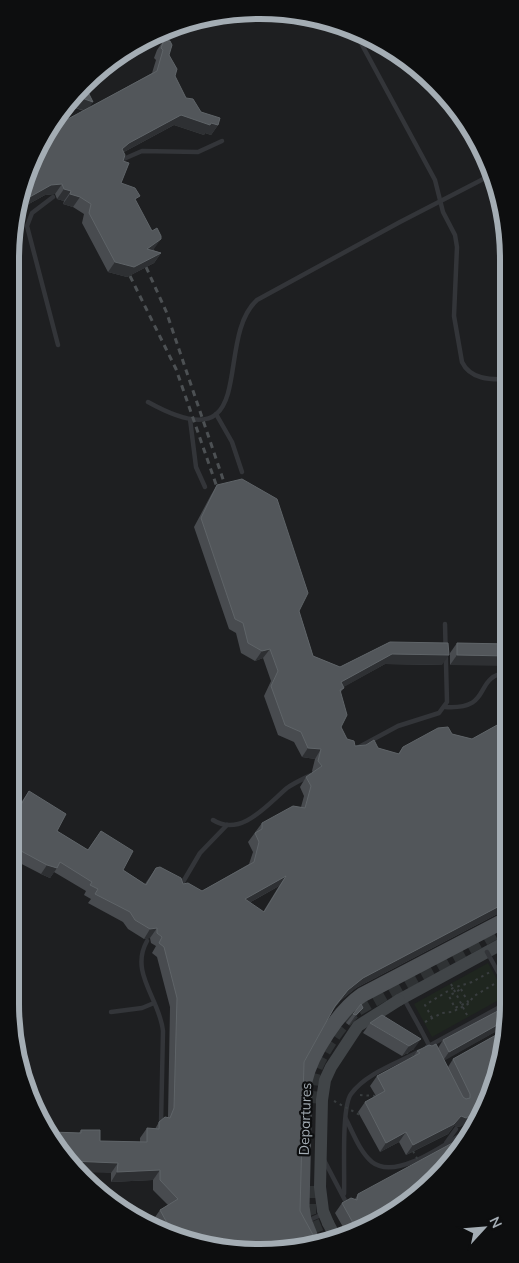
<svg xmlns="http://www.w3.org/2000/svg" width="519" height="1263" font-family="Mulish,sans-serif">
  <rect width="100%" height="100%" fill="#121314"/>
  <!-- built -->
  <path fill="#1e1f21" d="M243 11 339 23 398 52 447 95 490 164 507 227 509 1003 496 1083 457 1156 384 1219 308 1248 227 1251 135 1220 72 1168 23 1084 10 1003V260L23 180 72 95 149 36Z"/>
  <!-- green -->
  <path fill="#1f261f" d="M488 963 506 996 432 1037 414 1004Z"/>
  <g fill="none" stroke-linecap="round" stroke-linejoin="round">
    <!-- secondary-tunnel -->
    <g stroke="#2f3234" stroke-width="12" stroke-dasharray="12 6" stroke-linecap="butt">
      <path d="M311 1103C312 1093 312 1082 315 1072 323 1051 340 1026 356 1011L509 926"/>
      <path d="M310 1186V1214L322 1243"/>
    </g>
    <!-- path -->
    <g stroke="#393d3f" stroke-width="2" stroke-dasharray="2.5 4" stroke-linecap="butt">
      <path d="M451 984 468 1017"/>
      <path d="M461 989 468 1002 455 1008 449 996Z"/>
      <path d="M432 1018 425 1005 453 988 472 982 490 972"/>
      <path d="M425 1022 442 1013 452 1012 468 1004 474 996 496 983"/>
      <path d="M360 1095 376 1096"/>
    </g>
    <!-- service -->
    <g stroke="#333539" stroke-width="4.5">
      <path d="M354 30 435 180 443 212 455 235 457 247 454 316 462 362C470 379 490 380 507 379"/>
      <path d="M119 161 142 151 198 152 222 141"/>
      <path d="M53 197 32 213 27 226 58 345"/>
      <path d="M148 402C263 466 212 341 257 300L400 222 493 174"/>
      <path d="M216 414 232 442 242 472"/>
      <path d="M190 419 196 467 205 487"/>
      <path d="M445 707C495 710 471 677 508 672"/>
      <path d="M359 747 398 726 439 713 447 702 445 624"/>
      <path d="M213 820C241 838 268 804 287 788 294 783 303 779 311 775"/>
      <path d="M180 887 200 853 227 825"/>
      <path d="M147 941C129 973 160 999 163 1031L161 1124"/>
      <path d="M404 999 420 1028"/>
      <path d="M111 1012 142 1008 154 1003"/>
      <path d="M427 1047 509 1002"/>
      <path d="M346 1119C353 1133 360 1152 372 1162 397 1182 451 1140 473 1127"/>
      <path d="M446 1143 456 1129"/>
      <path d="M344 1194C345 1174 341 1108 351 1094 366 1073 398 1063 420 1051"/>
    </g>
    <!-- secondary -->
    <g stroke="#414548" stroke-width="12">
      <path d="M399 1000 509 940"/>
      <path d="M328 1223 336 1238"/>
    </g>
    <!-- rail -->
    <g stroke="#4c5053" stroke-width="3" stroke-dasharray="6 5" stroke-linecap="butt">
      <path d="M146 267 166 311 227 491"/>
      <path d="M130 276 176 369 219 493"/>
    </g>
    <!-- path-bridge -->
    <g stroke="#393d3f" stroke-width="2" stroke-dasharray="2.5 4" stroke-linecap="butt">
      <path d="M406 1052 415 1057"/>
      <path d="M334 1101 360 1115"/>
      <path d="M413 1151 419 1162"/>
    </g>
    <!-- service-bridge -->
    <g stroke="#333539" stroke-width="4.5">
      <path d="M487 952 509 992"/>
      <path d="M420 1028 431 1049"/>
      <path d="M324 1160 348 1206"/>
      <path d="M307 1221 323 1214"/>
    </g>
    <!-- secondary-bridge -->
    <path stroke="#414548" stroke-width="12" d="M328 1223 323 1211 320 1187 322 1100 325 1080 331 1067 358 1026 399 1000"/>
    <!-- primary-bridge -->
    <path stroke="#4f5357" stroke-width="15" d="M310 1235 304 1220 302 1207 305 1081C311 1053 339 1011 362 995L509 918"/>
  </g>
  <!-- wall -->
  <g fill="#484b4f" fill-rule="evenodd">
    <path d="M164 40 169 55 175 76 186 98 201 112 218 125 211 135 205 133 204 135 174 125 124 152 121 183 136 201 154 249 153 250 161 253 154 263 127 277 108 272 82 223 84 214 73 207 63 204 64 201 57 199 55 194 45 195 18 210 23 180 84 111 69 106 73 94 82 87 89 108 152 73 156 60 154 58 157 50Z"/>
    <path d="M217 485 299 611 313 656 340 667 390 642 442 665 385 664 343 687 344 688 340 693 341 727 347 739 355 746 378 748 398 754 403 747 452 734 472 739 508 719 509 909 505 910 356 988 341 1000 333 1010 304 1062 227 1251 157 1227 153 1220 160 1210 168 1205 153 1190V1180L111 1182V1173L72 1168 51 1132 79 1133 81 1130 100 1141 140 1142V1138L147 1128 155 1129 159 1122 168 1117 170 1007 157 957 152 953 156 946 151 943 150 938 144 939 128 929 123 922 88 903 91 899 84 895 86 891 54 872 50 878 41 874 10 858V802L18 807 29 791 57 831 88 850 101 831 123 870 145 884 156 868 183 884 202 891 249 864 253 852 248 842 262 823 301 807 304 796 300 787 306 777 313 773 312 771 315 759 302 757 294 742 278 735 264 696 271 681 263 658 255 661 241 653 236 633 229 629 194 527 211 495ZM279 886 263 912 249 903Z"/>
    <path d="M457 643 508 644 450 665V653Z"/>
    <path d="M508 678V701H502V687Z"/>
    <path d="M361 1004 356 1017 349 1025 346 1023Z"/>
    <path d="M509 1005 505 1029 502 1028 444 1060 448 1067 453 1059 505 1030 460 1127 454 1126 448 1134 406 1155 399 1142 380 1152 358 1112 365 1102 376 1096 370 1086 377 1076 413 1057 417 1051 432 1046 438 1048 443 1040Z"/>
    <path d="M370 1023 414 1049 402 1056 363 1033Z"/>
    <path d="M358 1194 384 1219 347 1234 335 1213 342 1203 355 1199Z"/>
  </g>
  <!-- shaded-wall -->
  <g fill="#2e3033">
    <path d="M76 96 93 102 87 111 69 106Z"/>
    <path d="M181 115 218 125 211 135 205 133 204 135 174 125 122 153V149L129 143Z"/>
    <path d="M62 184 55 194 45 195 18 210 19 203 51 185Z"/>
    <path d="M64 189 71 191 64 201 57 199Z"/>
    <path d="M70 194 80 197 73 207 63 204Z"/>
    <path d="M161 239 154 249 140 258 147 249Z"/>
    <path d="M161 253 154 263 127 277 108 272 115 262Z"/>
    <path d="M270 649 263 658 255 661 262 651Z"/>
    <path d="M392 654 449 655 442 665 385 664 335 692 341 682Z"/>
    <path d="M457 655 508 656V666L450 665Z"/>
    <path d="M508 692V701H502Z"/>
    <path d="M308 748 321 749 315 759 302 757Z"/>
    <path d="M47 865 57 868 50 878 41 874Z"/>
    <path d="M286 876 279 886 238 909 245 899Z"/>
    <path d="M509 901V909L505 910 356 988 341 1000 329 1015 348 990 363 978Z"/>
    <path d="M157 928 150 938 144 939 150 929Z"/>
    <path d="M363 1008 356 1017 349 1025 356 1015Z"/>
    <path d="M506 1020 505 1029 502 1028 442 1062 449 1052Z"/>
    <path d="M421 1039 414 1049 402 1056 409 1046Z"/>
    <path d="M482 1109 477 1118 460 1127 454 1126 448 1134 406 1155 413 1145 461 1116Z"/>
    <path d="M406 1132 399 1142 380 1152 386 1143Z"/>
    <path d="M63 1153H70L66 1158Z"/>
    <path d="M70 1161 118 1163 111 1173 76 1172 72 1168 69 1163Z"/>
    <path d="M160 1170 153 1180 111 1182 117 1172Z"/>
  </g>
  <!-- building -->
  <g fill="#52565a" stroke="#5f6468" fill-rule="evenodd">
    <path d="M164 40 170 41 172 45 169 55 177 69 175 76 186 98 193 99 201 112 220 118 218 125 211 123 210 125 181 115 129 143 122 149 125 155 123 161 129 163 121 183 135 188 140 196 135 199 152 231 157 228 161 236V239L147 249 161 253 134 267 115 262 89 213 91 204 80 197 70 194 71 191 64 189 62 184 51 185 19 203 23 180 53 127 157 71 163 50 161 48Z"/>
    <path d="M82 87 86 88 93 102 76 96 77 91Z"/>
    <path d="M242 479 277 499 308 593 299 611 313 656 340 667 390 642 448 643 449 655 392 654 341 682 344 688 340 690 347 715 341 727 347 739 354 741 355 746 366 745 374 740 378 748 399 754 403 747 438 728 448 727 452 734 472 739 508 719 509 901 363 978 348 990 335 1006 304 1062 300 1211 318 1244 308 1248 227 1251 172 1232 160 1210 178 1199 160 1180V1170L117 1172 118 1163 70 1161V1153H63L51 1132 81 1133V1130H100V1141L147 1142V1128L159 1129V1122L165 1117 170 1118 174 1108 177 998 164 947 159 943 162 937 157 933V928L150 929 135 920 130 912 95 894 98 889 90 885 92 882 60 862 57 868 47 865 10 845V802L19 808 29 791 66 814 57 831 88 850 101 831 133 851 123 870 146 885 156 868 160 867 181 878 183 884 188 883 202 891 254 862 259 842 255 833 262 829V823L293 806 305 808 311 786 306 777 322 766 318 761 321 749 308 748 301 732 285 725 271 686 278 671 270 649 262 651 248 643 243 623 235 619 201 518 217 485ZM286 876 264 912 245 899Z"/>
    <path d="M457 643 508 644V656L457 655Z"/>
    <path d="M361 1004 363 1008 356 1015 353 1014Z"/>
    <path d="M509 1005 506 1020 449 1052 443 1040Z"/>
    <path d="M382 1015 421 1039 409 1046 370 1023Z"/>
    <path d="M505 1030 496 1083 482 1109 466 1118 461 1116 454 1124 413 1145 406 1132 386 1143 365 1102 385 1091 377 1076 420 1053 417 1051 429 1045 432 1046 436 1044 463 1097 466 1099 470 1098V1094L453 1059Z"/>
    <path d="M469 1134 457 1156 384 1219 357 1230 342 1203 351 1198 357 1200 358 1194Z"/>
  </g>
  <g text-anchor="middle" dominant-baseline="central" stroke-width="4.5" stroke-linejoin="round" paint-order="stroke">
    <!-- street labels -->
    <g font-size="14" fill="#a4adb4" stroke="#0d0e0f">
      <text transform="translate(305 1119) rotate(-88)">Departures</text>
    </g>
  </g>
  <!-- crop -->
  <path d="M0 0H519V1263H0ZM259 19H260A240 240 0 0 1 500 259V1004A240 240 0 0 1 260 1244H259A240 240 0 0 1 19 1004V259A240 240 0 0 1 259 19Z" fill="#0d0e0f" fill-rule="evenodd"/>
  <path fill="none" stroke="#a4adb4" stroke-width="6" d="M259 19H260A240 240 0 0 1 500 259V1004A240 240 0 0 1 260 1244H259A240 240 0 0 1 19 1004V259A240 240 0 0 1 259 19Z"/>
  <!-- north arrow -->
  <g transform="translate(484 1228) rotate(64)" stroke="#0d0e0f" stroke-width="4" paint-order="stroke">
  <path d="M0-4L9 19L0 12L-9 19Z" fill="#a4adb4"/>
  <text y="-8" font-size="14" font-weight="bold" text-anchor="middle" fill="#a4adb4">N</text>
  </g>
</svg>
